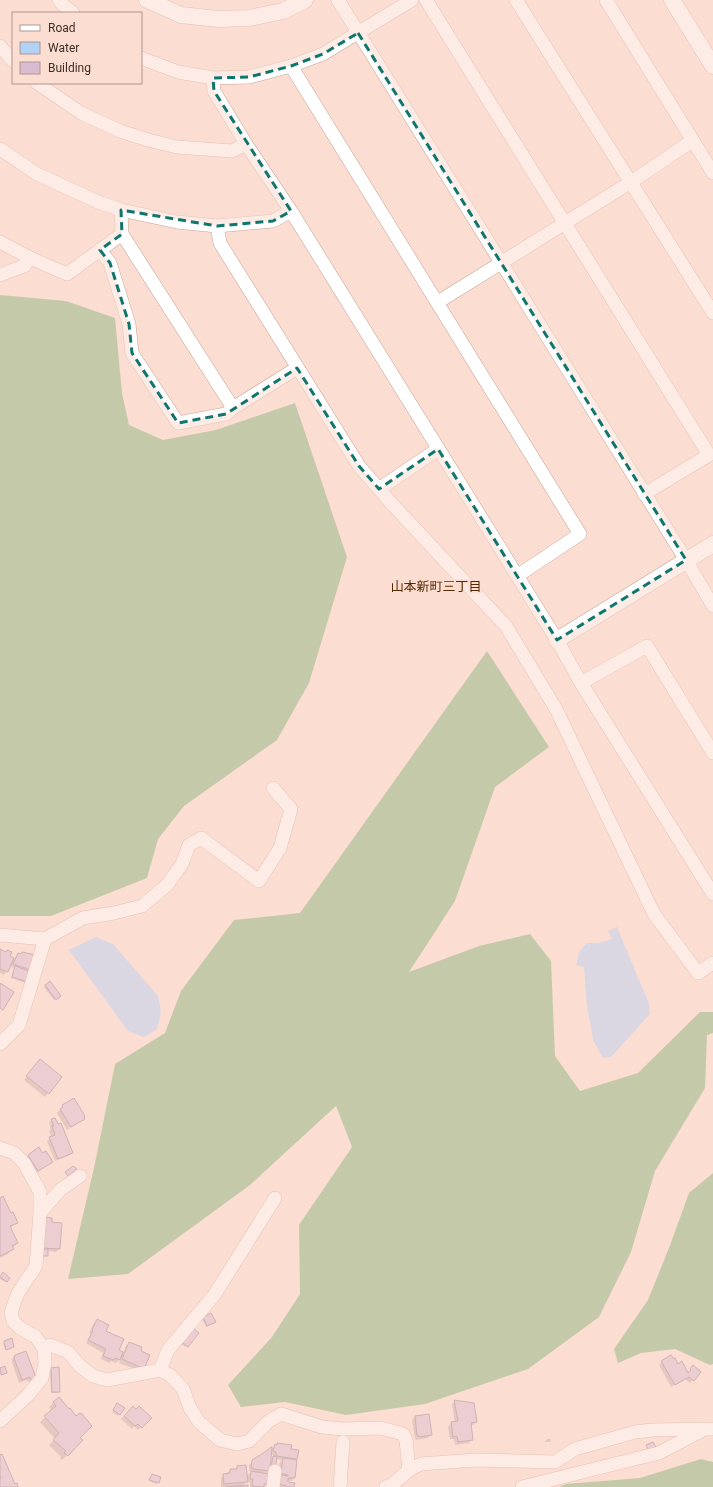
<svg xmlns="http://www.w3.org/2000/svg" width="713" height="1487" font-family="Roboto,'Noto Sans JP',sans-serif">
  <rect width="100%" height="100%" fill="#fcddd2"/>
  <!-- forest -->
  <g fill="#80b479">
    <path d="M0 295 66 301 115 318 122 393 129 425 163 440 216 430 295 403 347 557 309 683 277 740 184 806 158 839 147 878 51 916H0Z"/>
    <path d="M487 651 549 747 495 787 455 901 409 972 479 946 530 934 551 961 555 1056 580 1091 638 1073 700 1012H713V1033L707 1035 705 1088 655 1171 631 1252 599 1317 528 1369 425 1404 346 1415 285 1402 241 1407 228 1385 272 1337 300 1294 299 1225 352 1147 336 1106 250 1185 128 1274 68 1279 94 1168 115 1064 165 1033 181 991 234 920 300 913Z"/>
    <path d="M713 1173V1364L710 1365 675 1349 641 1353 618 1363 614 1349 648 1300 669 1248 689 1193Z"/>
    <path d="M701 1459 713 1462V1487H559L566 1484 640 1478Z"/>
  </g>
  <!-- water -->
  <g fill="#b1d1f5">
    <path d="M617 927 649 1004 650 1014 611 1057 603 1058 593 1040 587 1005 584 967 576 965 580 950 587 943H598L612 939 608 931Z"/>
    <path d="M96 937 113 944 158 996 161 1012 157 1029 144 1037 128 1031 69 950Z"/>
  </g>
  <!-- shadow -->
  <g fill="#0003" fill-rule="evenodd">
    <path d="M0 950 5 953 7 951 9 957 14 959 18 954 34 956 26 983 11 978 14 968 10 966 4 975 0 973Z"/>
    <path d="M50 982 60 996 54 1000 44 987Z"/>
    <path d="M37 1064 61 1077 45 1097 24 1080Z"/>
    <path d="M63 1106 84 1119 67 1130 57 1113Z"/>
    <path d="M52 1120 72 1153 68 1156 55 1161 47 1141 52 1137 49 1131 51 1129 49 1123Z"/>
    <path d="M29 1155H42L52 1162 35 1174 26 1158Z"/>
    <path d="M0 1199 17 1222 10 1228 17 1243 8 1254 0 1258Z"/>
    <path d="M45 1218 59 1249 56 1252 47 1251V1256L42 1257Z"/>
    <path d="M3 1273 8 1278 5 1282 0 1279Z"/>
    <path d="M203 1317 215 1322 206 1327 202 1319Z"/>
    <path d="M97 1320 117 1351 123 1353 126 1346 130 1343 139 1352 149 1355 140 1371 119 1363 122 1357 116 1363 111 1361 109 1363 101 1359 103 1353 86 1343 91 1334 89 1333 94 1323Z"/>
    <path d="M197 1333 186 1347 181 1344Z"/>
    <path d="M4 1342 13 1347 5 1350 3 1343Z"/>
    <path d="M15 1356 35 1377 32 1381 28 1382 27 1380 19 1383 12 1362V1359Z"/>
    <path d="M662 1362 678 1365 687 1373 693 1367 700 1372 690 1383 685 1379 671 1387 659 1365Z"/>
    <path d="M52 1369 59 1391 58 1393H51L50 1370Z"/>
    <path d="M455 1401 476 1422 473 1425 470 1426 472 1439 469 1443 455 1445 454 1439H450L448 1427 451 1423H455L452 1404Z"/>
    <path d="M54 1402 75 1418 79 1438 67 1455 62 1460 60 1458 61 1457 49 1445 55 1439 40 1422 52 1411 49 1407Z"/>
    <path d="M116 1406 119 1414 118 1416 112 1412Z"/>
    <path d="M133 1407 150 1418 138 1430 134 1426 132 1429 121 1419Z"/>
    <path d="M415 1417 431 1434 428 1438 416 1440 415 1439 412 1420Z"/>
    <path d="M547 1439H551V1441L549 1442H545Z"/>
    <path d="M278 1444 290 1450 297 1458 294 1461V1478L291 1481 283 1480 293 1487H276L280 1462 282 1460 276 1459 266 1474 267 1484 264 1487H250V1482H247L242 1486 247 1487H221V1478L224 1475 231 1470H235L238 1467 246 1477 250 1473V1471L249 1470V1465ZM271 1454 273 1455V1458L270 1461Z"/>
    <path d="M152 1475 158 1483 156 1484 149 1481Z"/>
  </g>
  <!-- building -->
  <g fill="#d9bbd2" stroke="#9b7f95">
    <path d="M0 949 6 952 7 950 12 952 10 956 14 958 8 972 0 969Z"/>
    <path d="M22 952 36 955 31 970 13 964 18 953 21 954Z"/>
    <path d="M15 966 31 972 28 982 12 977Z"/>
    <path d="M50 981 61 996 56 1000 45 985Z"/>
    <path d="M0 983 14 992 3 1010 0 1008Z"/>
    <path d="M40 1059 62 1077 49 1094 26 1076Z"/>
    <path d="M74 1098 85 1116 84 1117 85 1119 71 1127 60 1109 63 1107 62 1105Z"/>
    <path d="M55 1118 58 1124 61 1123 73 1153 58 1159 49 1137 55 1135 52 1126H54L51 1119Z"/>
    <path d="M39 1147 42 1153 46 1151 53 1162 38 1171 28 1155Z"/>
    <path d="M73 1166 77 1169 68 1176 65 1172Z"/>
    <path d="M3 1196 11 1213 13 1212 18 1223 10 1226 18 1243 12 1246 14 1249 0 1256V1198Z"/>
    <path d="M44 1217 52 1218V1222L62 1223 60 1249 42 1248Z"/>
    <path d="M44 1249H48V1256H43Z"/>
    <path d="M3 1272 10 1278 7 1282 0 1277Z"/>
    <path d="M211 1313 216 1322 207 1326 203 1317Z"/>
    <path d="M97 1319 109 1325 106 1331 124 1339 119 1350 123 1352 120 1360 115 1358 113 1360 103 1356 106 1349 88 1340 93 1331 92 1330Z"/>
    <path d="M193 1328 199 1333 188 1347 182 1342Z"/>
    <path d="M12 1338 14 1347 6 1350 4 1341Z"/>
    <path d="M129 1342 142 1347 141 1351 150 1355 144 1369 122 1359Z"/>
    <path d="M26 1351 36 1378 31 1380 30 1377 22 1380 14 1358 15 1355Z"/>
    <path d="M671 1355 673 1358H675L678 1364 682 1361 688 1373 691 1370 690 1369 693 1365 701 1372 694 1381 689 1377 675 1385 661 1361Z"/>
    <path d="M5 1366 7 1373 1 1375 0 1368Z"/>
    <path d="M59 1367 60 1392H52L51 1368Z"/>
    <path d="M59 1397 69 1409 70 1408 76 1416 80 1413 82 1414 92 1426 80 1438 83 1440 68 1456 64 1453 66 1451 53 1440 59 1433 44 1416 56 1406 53 1402Z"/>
    <path d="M454 1400 474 1403 477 1422 471 1423 473 1440 458 1442 457 1436 453 1437 451 1422 458 1421Z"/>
    <path d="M117 1403 125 1408 120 1415 113 1410Z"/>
    <path d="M133 1406 136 1409 139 1406 152 1418 142 1428 138 1424 135 1426 124 1416Z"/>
    <path d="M429 1414 432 1435 420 1437 417 1435 415 1416Z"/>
    <path d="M653 1442 657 1449 650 1453 646 1445Z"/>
    <path d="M277 1443 292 1445 291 1449 299 1450 297 1459 276 1456V1452L273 1451 275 1444 277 1445Z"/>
    <path d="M271 1447H272L270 1471 253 1469V1468H251L252 1460 265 1452Z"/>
    <path d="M2 1454 15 1484 17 1483 18 1487H0V1479L1 1478 0 1475V1455Z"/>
    <path d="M273 1456 277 1457 275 1470 271 1469Z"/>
    <path d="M283 1458 297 1460 295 1478H288V1482L295 1483 294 1487H287V1486L278 1484 280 1475 288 1476V1475L281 1473Z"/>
    <path d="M246 1465 248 1482 224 1484 223 1474 230 1473V1469H237V1466Z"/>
    <path d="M251 1471 269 1474 268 1484H264V1487L252 1486 253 1479H250Z"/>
    <path d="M152 1474 161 1477 159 1483 149 1480Z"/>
    <path d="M248 1485V1487H225Z"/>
  </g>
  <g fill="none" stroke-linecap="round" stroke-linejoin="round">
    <!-- minor casing -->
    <g stroke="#c7a395" stroke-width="14">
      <g id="minor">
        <path d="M59 0 63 5 73 13"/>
        <path d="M338 0 686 560 713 606"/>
        <path d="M426 0 709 455 644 494"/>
        <path d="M516 0 713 313"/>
        <path d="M606 0 713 173"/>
        <path d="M0 46 13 61"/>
        <path d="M141 58 178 72 213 78 249 77 291 66 323 54 412 0"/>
        <path d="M291 66 580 534 517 576"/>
        <path d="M213 78 214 91 246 144 291 211 557 640 581 683 713 894"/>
        <path d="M37 83 81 113 120 131 148 140 177 147 232 151 246 144"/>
        <path d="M0 149 37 174 98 202 121 210 177 222 217 226 273 221 291 211"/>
        <path d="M121 210 122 234 233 408"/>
        <path d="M217 226 220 243 359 466 379 489 438 449"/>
        <path d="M0 242 30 258 67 274 122 234"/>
        <path d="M100 250 110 263 129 324 132 353 178 423 226 414 233 408 297 368"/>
        <path d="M0 275 24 266 30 258"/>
        <path d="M438 302 631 182 692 141"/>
        <path d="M379 489 392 504 506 626 556 709 654 914 698 973 713 963"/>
        <path d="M581 683 647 646 713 753"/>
        <path d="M0 935 45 939"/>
        <path d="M0 1044 19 1025 45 939 83 918 114 913 142 906 167 885 182 864 189 845 201 838 259 881 280 848 291 809 273 788"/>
        <path d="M0 1148 14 1153 24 1163 40 1192V1213L36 1266 18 1293 11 1312 13 1321 20 1328 36 1337 44 1349 45 1362 42 1378 28 1395 0 1421"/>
        <path d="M40 1213 60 1190 80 1176"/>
        <path d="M44 1349 50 1345 68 1352 80 1366 93 1376 107 1380 160 1370 170 1375 183 1389 190 1408 199 1422 220 1440 237 1444 249 1441 269 1421 281 1414 322 1427 343 1429 381 1428 403 1434 406 1440 409 1470"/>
        <path d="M160 1370 168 1350 215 1294 275 1198"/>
        <path d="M273 1487 275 1471"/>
        <path d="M340 1487 343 1442"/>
        <path d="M386 1487 393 1484 409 1470 421 1464 476 1460 555 1462 575 1449 635 1432 652 1430 713 1429"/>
        <path d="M522 1487 659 1453 703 1430"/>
      </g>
    </g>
    <!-- tertiary casing -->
    <g stroke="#c7a395" stroke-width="17">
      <g id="tertiary">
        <path d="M147 0 181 15 218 19 249 18 283 11 305 0"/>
        <path d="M672 0 713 66"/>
        <path d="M557 640 713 544"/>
      </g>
    </g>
    <!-- minor -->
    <use href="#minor" stroke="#fff" stroke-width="13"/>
    <!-- tertiary -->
    <use href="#tertiary" stroke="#fff" stroke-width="16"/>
  </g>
  <!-- marked area -->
  <path d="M0 0H713V1487H0ZM358 33 686 560 557 640 438 449 379 489 359 466 297 368 226 414 178 423 132 353 129 324 110 263 100 250 122 234 121 210 217 226 273 221 291 211 214 91 213 78 249 77 291 66 323 54Z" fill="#fcddd2" fill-opacity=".55" fill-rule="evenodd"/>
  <path fill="none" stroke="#0f766e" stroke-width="3" stroke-dasharray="8 5" stroke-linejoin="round" d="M358 33 686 560 557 640 438 449 379 489 359 466 297 368 226 414 178 423 132 353 129 324 110 263 100 250 122 234 121 210 217 226 273 221 291 211 214 91 213 78 249 77 291 66 323 54Z"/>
  <g text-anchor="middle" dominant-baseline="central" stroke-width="3.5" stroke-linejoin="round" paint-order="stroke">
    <!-- neighbourhood labels -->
    <g font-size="13" fill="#552a02" stroke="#fcddd2">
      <text x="436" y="586">山本新町三丁目</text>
    </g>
  </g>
  <!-- legend -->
  <rect x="12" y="12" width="130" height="72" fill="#fcddd2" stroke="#b0978e"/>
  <rect x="20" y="25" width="20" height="6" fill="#ffffff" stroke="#b0978e"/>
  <text x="48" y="32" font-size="12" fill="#3d2f29">Road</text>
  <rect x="20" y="42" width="20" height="12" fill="#b1d1f5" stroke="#b0978e"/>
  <text x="48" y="52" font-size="12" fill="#3d2f29">Water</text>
  <rect x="20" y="62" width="20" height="12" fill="#d9bbd2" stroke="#b0978e"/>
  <text x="48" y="72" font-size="12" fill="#3d2f29">Building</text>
</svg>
